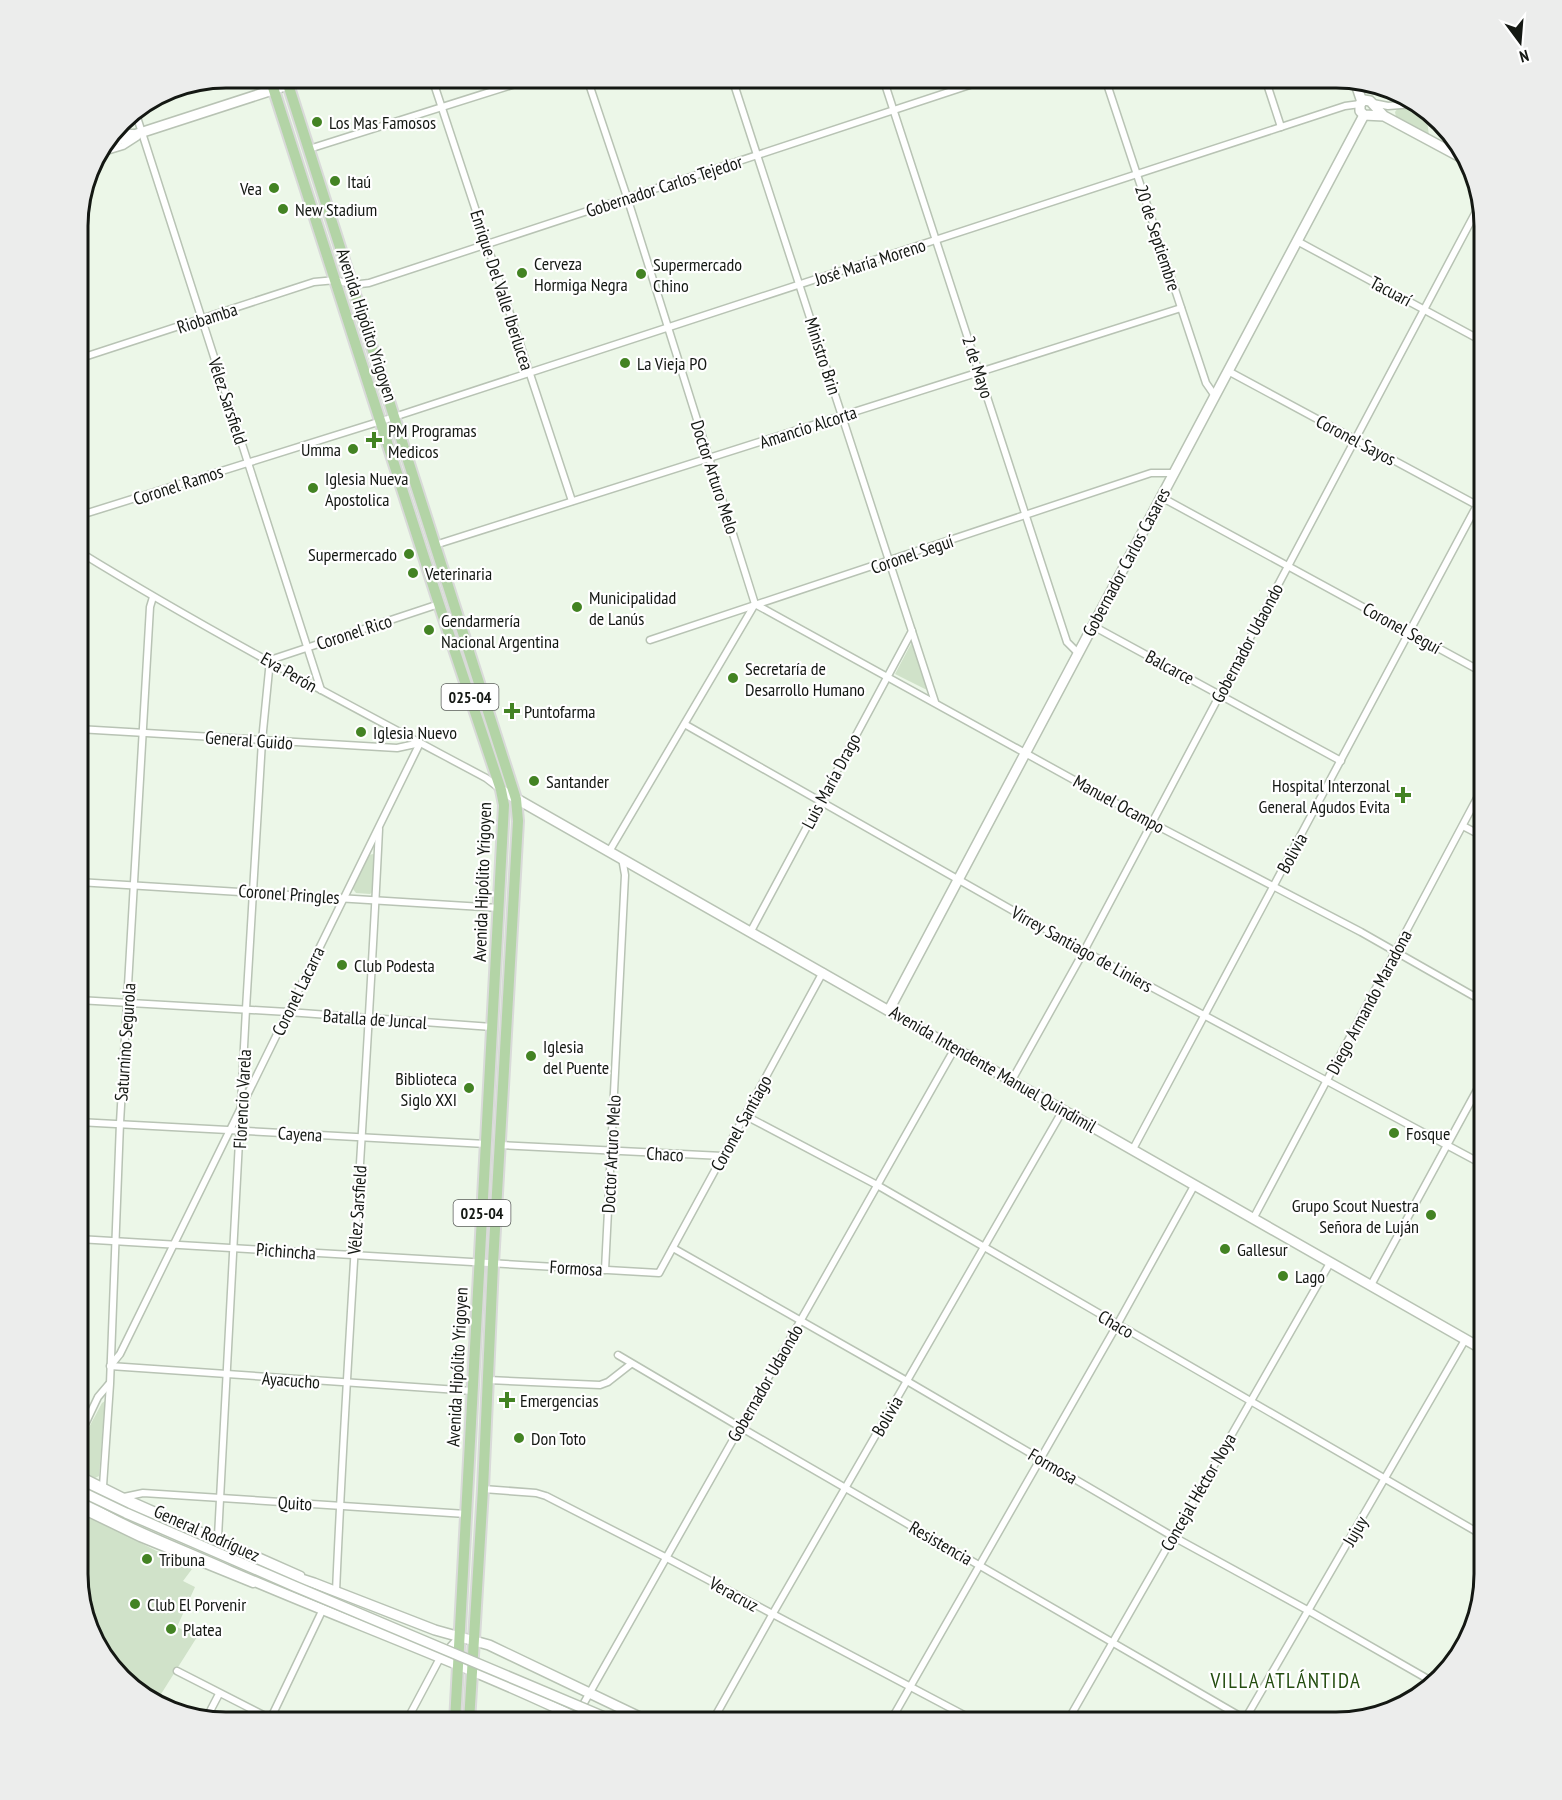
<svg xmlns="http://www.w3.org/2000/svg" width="1562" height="1800" font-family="'PT Sans Narrow',sans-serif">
  <rect width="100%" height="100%" fill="#ecf7e8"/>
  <!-- green -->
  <g fill="#d0e2c9">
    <path d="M1416 105 1426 114 1429 135 1396 117 1395 112 1398 108Z"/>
    <path d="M912 642 927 690 895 674Z"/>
    <path d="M373 854 376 856 374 891 370 894 356 893 353 889 369 855Z"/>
    <path d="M105 1401 99 1476 95 1478 78 1470V1448L102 1403Z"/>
    <path d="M78 1511 192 1569 183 1581 195 1587 177 1627 197 1637 156 1702 109 1663 86 1621 78 1573Z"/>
  </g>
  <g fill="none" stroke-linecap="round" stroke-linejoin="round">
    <!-- street casing -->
    <g stroke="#b8c3b4" stroke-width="9">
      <g id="street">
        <path d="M432 78 572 501"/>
        <path d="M587 78 627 197 755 604 610 850"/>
        <path d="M732 78 935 702"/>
        <path d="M883 78 1067 642 1078 653"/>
        <path d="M1105 78 1206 383 1215 396"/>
        <path d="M1265 78 1281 127"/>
        <path d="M1373 103 1388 106 1414 104"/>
        <path d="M135 111 321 690"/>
        <path d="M113 135 121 133H133"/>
        <path d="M309 149 534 78"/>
        <path d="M100 153 123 146 137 137"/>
        <path d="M1297 241 1484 342"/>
        <path d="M78 359 314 282 336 280 352 285 369 283 991 78"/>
        <path d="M1228 371 1484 509"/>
        <path d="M1161 497 1484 673"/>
        <path d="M78 516 394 417 1281 127 1345 106 1360 104"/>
        <path d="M435 545 1181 308"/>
        <path d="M78 551C211 633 349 705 486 778L499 788"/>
        <path d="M755 604 1152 823 1361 932 1484 1002"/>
        <path d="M1093 626 1341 761"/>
        <path d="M650 640 1151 473H1174"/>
        <path d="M270 660 439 604"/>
        <path d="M686 725 1084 951 1484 1165"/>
        <path d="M78 729 397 748 420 743"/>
        <path d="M1463 826 1484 837"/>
        <path d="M78 882 499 908"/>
        <path d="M751 931 912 631"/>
        <path d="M78 1000 288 1012 492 1027"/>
        <path d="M1012 1080 1084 951 1480 204"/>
        <path d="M746 1116 877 1185 1484 1536"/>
        <path d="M78 1122 486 1144"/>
        <path d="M500 1145 723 1156"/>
        <path d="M1133 1149 1484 492"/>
        <path d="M1253 1219 1484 785"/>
        <path d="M78 1239 659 1273 823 972"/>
        <path d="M673 1248 907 1381 1172 1536 1309 1611 1433 1682"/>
        <path d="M605 1270 625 875 622 858"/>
        <path d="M1371 1285 1484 1077"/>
        <path d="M618 1355 740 1427 1250 1722"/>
        <path d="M111 1365 120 1354 420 743"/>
        <path d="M110 1366 473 1391"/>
        <path d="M488 1380 600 1385 608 1382 631 1364"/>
        <path d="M78 1439 98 1397 109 1384"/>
        <path d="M78 1474 124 1497 301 1575"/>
        <path d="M103 1486 110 1384 120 1123 150 607 153 597"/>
        <path d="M483 1489 536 1493 546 1496 665 1557 977 1722"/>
        <path d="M124 1497 143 1493 466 1514"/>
        <path d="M78 1508 140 1538 253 1584"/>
        <path d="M218 1537 246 1009 262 741 270 660"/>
        <path d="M336 1592C347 1337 367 1083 379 829"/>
        <path d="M177 1671 277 1722"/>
        <path d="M207 1717 219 1694"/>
        <path d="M576 1717C701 1494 828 1271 955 1048"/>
        <path d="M1244 1721 1465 1340"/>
        <path d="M269 1722 323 1609"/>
        <path d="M406 1722 440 1658 459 1637"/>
        <path d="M712 1722 772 1615 1063 1110"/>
        <path d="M890 1722 1117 1325 1194 1186"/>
        <path d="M1067 1722 1330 1263"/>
      </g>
    </g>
    <!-- secondary casing -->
    <g stroke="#b8c3b4" stroke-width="12">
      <g id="secondary">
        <path d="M1355 81 1362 102"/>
        <path d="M1384 116 1364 115 1360 111V104L1364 100 1370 101 1384 116 1466 160"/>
        <path d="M106 144 288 85"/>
        <path d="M501 790 1484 1350"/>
        <path d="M889 1010 1364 115"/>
        <path d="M78 1482 289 1575 314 1583 435 1630 489 1645 650 1722"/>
        <path d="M78 1499C125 1529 179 1548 230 1571 348 1622 470 1666 586 1722"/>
      </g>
    </g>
    <!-- primary casing -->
    <g stroke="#d9dad9" stroke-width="14">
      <g id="primary">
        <path d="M270 78 439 604 501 790 504 805 455 1722"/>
        <path d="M286 78 516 799 518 821 493 1264 483 1489 469 1722"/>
      </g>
    </g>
    <!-- street -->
    <use href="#street" stroke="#fff" stroke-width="6"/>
    <!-- secondary -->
    <use href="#secondary" stroke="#fff" stroke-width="9"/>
    <!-- primary -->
    <use href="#primary" stroke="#b3d4a6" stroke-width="10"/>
    <!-- secondary-bridge casing -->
    <g stroke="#b8c3b4" stroke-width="12" stroke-linecap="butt">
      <path id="secondary-bridge" d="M78 1490 126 1513 294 1586 616 1722"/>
    </g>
    <!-- secondary-bridge -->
    <use href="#secondary-bridge" stroke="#fff" stroke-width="9"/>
  </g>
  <!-- markers -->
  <g fill="#438323" stroke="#fff" stroke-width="2">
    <circle cx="317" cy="122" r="6"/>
    <circle cx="335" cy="181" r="6"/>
    <circle cx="274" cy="188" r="6"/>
    <circle cx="283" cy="209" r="6"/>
    <circle cx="522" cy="273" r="6"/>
    <circle cx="641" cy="274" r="6"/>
    <circle cx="625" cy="363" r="6"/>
    <path d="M371 431h6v6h6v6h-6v6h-6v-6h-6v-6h6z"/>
    <circle cx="353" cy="449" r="6"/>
    <circle cx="313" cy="488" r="6"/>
    <circle cx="409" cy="554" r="6"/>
    <circle cx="413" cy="573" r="6"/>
    <circle cx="577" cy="607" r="6"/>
    <circle cx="429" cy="630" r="6"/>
    <circle cx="733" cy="678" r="6"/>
    <path d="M509 702h6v6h6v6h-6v6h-6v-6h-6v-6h6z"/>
    <circle cx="361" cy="732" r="6"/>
    <circle cx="534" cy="781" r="6"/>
    <path d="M1400 786h6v6h6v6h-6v6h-6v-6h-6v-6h6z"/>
    <circle cx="342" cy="965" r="6"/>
    <circle cx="531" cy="1056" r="6"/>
    <circle cx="469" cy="1088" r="6"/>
    <circle cx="1394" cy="1133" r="6"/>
    <circle cx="1431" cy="1215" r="6"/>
    <circle cx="1225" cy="1249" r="6"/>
    <circle cx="1283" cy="1276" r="6"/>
    <path d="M504 1391h6v6h6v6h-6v6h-6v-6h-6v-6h6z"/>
    <circle cx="519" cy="1438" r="6"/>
    <circle cx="147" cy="1559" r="6"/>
    <circle cx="135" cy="1604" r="6"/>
    <circle cx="171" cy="1629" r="6"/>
  </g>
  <g text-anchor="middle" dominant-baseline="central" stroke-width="4.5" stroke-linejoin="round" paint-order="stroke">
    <!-- shield labels -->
    <g fill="#fff" stroke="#5a5d5a" stroke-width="1.5">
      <rect x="441.5" y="684" width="57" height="26" rx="4.5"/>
      <rect x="453.5" y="1200" width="57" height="26" rx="4.5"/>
    </g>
    <g font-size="16" font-weight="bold" fill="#141813">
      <text x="470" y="697">025-04</text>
      <text x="482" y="1213">025-04</text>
    </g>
    <!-- poi labels -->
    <g font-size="18" fill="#141813" stroke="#fff" text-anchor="start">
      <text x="329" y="122">Los Mas Famosos</text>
      <text x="347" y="181">Itaú</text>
      <text x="262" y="188" text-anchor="end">Vea</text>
      <text x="295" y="209">New Stadium</text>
      <text x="534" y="263">Cerveza<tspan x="534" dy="21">Hormiga Negra</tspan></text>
      <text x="653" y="264">Supermercado<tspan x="653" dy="21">Chino</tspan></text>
      <text x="637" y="363">La Vieja PO</text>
      <text x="388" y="430">PM Programas<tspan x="388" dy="21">Medicos</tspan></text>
      <text x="341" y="449" text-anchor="end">Umma</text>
      <text x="325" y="478">Iglesia Nueva<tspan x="325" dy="21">Apostolica</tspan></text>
      <text x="397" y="554" text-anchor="end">Supermercado</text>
      <text x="425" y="573">Veterinaria</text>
      <text x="589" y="597">Municipalidad<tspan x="589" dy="21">de Lanús</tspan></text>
      <text x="441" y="620">Gendarmería<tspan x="441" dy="21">Nacional Argentina</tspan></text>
      <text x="745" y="668">Secretaría de<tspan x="745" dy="21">Desarrollo Humano</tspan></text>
      <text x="524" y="711">Puntofarma</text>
      <text x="373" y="732">Iglesia Nuevo</text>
      <text x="546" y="781">Santander</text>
      <text x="1390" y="785" text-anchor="end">Hospital Interzonal<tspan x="1390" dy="21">General Agudos Evita</tspan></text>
      <text x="354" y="965">Club Podesta</text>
      <text x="543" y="1046">Iglesia<tspan x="543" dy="21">del Puente</tspan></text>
      <text x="457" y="1078" text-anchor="end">Biblioteca<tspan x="457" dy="21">Siglo XXI</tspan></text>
      <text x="1406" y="1133">Fosque</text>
      <text x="1419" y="1205" text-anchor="end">Grupo Scout Nuestra<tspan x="1419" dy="21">Señora de Luján</tspan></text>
      <text x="1237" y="1249">Gallesur</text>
      <text x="1295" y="1276">Lago</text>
      <text x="520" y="1400">Emergencias</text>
      <text x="531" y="1438">Don Toto</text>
      <text x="159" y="1559">Tribuna</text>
      <text x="147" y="1604">Club El Porvenir</text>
      <text x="183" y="1629">Platea</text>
    </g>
    <!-- street labels -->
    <g font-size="18" fill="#141813" stroke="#fff">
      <text transform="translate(664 186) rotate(-18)">Gobernador Carlos Tejedor</text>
      <text transform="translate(1158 238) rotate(72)">20 de Septiembre</text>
      <text transform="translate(870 262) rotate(-18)">José María Moreno</text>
      <text transform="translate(502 290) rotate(72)">Enrique Del Valle Iberlucea</text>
      <text transform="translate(1391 291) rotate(28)">Tacuarí</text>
      <text transform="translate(207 318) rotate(-18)">Riobamba</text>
      <text transform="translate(367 325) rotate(72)">Avenida Hipólito Yrigoyen</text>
      <text transform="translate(823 356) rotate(72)">Ministro Brin</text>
      <text transform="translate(978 367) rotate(72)">2 de Mayo</text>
      <text transform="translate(228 401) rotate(72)">Vélez Sarsfield</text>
      <text transform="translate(808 427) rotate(-18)">Amancio Alcorta</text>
      <text transform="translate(1356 440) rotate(28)">Coronel Sayos</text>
      <text transform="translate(715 477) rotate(72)">Doctor Arturo Melo</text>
      <text transform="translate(178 485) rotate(-18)">Coronel Ramos</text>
      <text transform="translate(912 554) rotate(-19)">Coronel Seguí</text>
      <text transform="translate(1126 562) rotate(-62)">Gobernador Carlos Casares</text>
      <text transform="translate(1402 628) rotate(29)">Coronel Seguí</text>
      <text transform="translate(354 632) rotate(-18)">Coronel Rico</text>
      <text transform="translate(1247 643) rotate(-62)">Gobernador Udaondo</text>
      <text transform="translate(1170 667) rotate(28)">Balcarce</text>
      <text transform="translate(289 672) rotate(30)">Eva Perón</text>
      <text transform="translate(249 740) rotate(4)">General Guido</text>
      <text transform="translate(831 781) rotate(-62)">Luis María Drago</text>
      <text transform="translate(1119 804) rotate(29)">Manuel Ocampo</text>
      <text transform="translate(1292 853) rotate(-61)">Bolivia</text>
      <text transform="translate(482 882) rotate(-88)">Avenida Hipólito Yrigoyen</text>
      <text transform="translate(289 894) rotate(4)">Coronel Pringles</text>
      <text transform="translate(1082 949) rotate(29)">Virrey Santiago de Liniers</text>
      <text transform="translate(298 991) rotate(-64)">Coronel Lacarra</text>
      <text transform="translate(1369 1002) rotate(-62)">Diego Armando Maradona</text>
      <text transform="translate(375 1019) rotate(4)">Batalla de Juncal</text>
      <text transform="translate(125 1042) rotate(-86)">Saturnino Segurola</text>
      <text transform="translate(993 1069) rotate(30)">Avenida Intendente Manuel Quindimil</text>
      <text transform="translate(242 1099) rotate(-87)">Florencio Varela</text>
      <text transform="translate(741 1123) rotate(-61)">Coronel Santiago</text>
      <text transform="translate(300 1134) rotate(3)">Cayena</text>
      <text transform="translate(611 1154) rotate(-87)">Doctor Arturo Melo</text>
      <text transform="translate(665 1154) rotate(3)">Chaco</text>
      <text transform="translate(357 1210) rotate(-86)">Vélez Sarsfield</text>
      <text transform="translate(286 1251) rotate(4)">Pichincha</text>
      <text transform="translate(576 1268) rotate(3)">Formosa</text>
      <text transform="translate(1116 1324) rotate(30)">Chaco</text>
      <text transform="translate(457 1367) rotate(-87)">Avenida Hipólito Yrigoyen</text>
      <text transform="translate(291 1380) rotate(4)">Ayacucho</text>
      <text transform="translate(765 1383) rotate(-60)">Gobernador Udaondo</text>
      <text transform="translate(887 1416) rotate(-60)">Bolivia</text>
      <text transform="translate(1053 1466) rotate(30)">Formosa</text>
      <text transform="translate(1198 1492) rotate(-60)">Concejal Héctor Noya</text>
      <text transform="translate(295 1503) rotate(3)">Quito</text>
      <text transform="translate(1355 1531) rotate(-60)">Jujuy</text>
      <text transform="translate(207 1533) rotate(24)">General Rodríguez</text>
      <text transform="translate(941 1543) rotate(30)">Resistencia</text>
      <text transform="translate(734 1594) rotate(29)">Veracruz</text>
    </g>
    <!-- quarter labels -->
    <g font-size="21" letter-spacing="1.5" fill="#254e11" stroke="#fff">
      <text x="1286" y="1680">VILLA ATLÁNTIDA</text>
    </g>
  </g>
  <!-- crop -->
  <path d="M0 0H1562V1800H0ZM226 88H1336A138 138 0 0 1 1474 226V1574A138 138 0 0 1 1336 1712H226A138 138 0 0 1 88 1574V226A138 138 0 0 1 226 88Z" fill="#ecedec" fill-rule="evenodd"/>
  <path fill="none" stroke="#141813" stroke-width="3" d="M226 88H1336A138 138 0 0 1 1474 226V1574A138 138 0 0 1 1336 1712H226A138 138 0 0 1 88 1574V226A138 138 0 0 1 226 88Z"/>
  <!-- north arrow -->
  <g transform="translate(1520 42) rotate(164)" stroke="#ffffff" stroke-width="4.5" paint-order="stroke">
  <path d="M0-4.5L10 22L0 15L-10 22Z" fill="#141813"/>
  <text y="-9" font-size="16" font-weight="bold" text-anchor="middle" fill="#141813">N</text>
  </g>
</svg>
